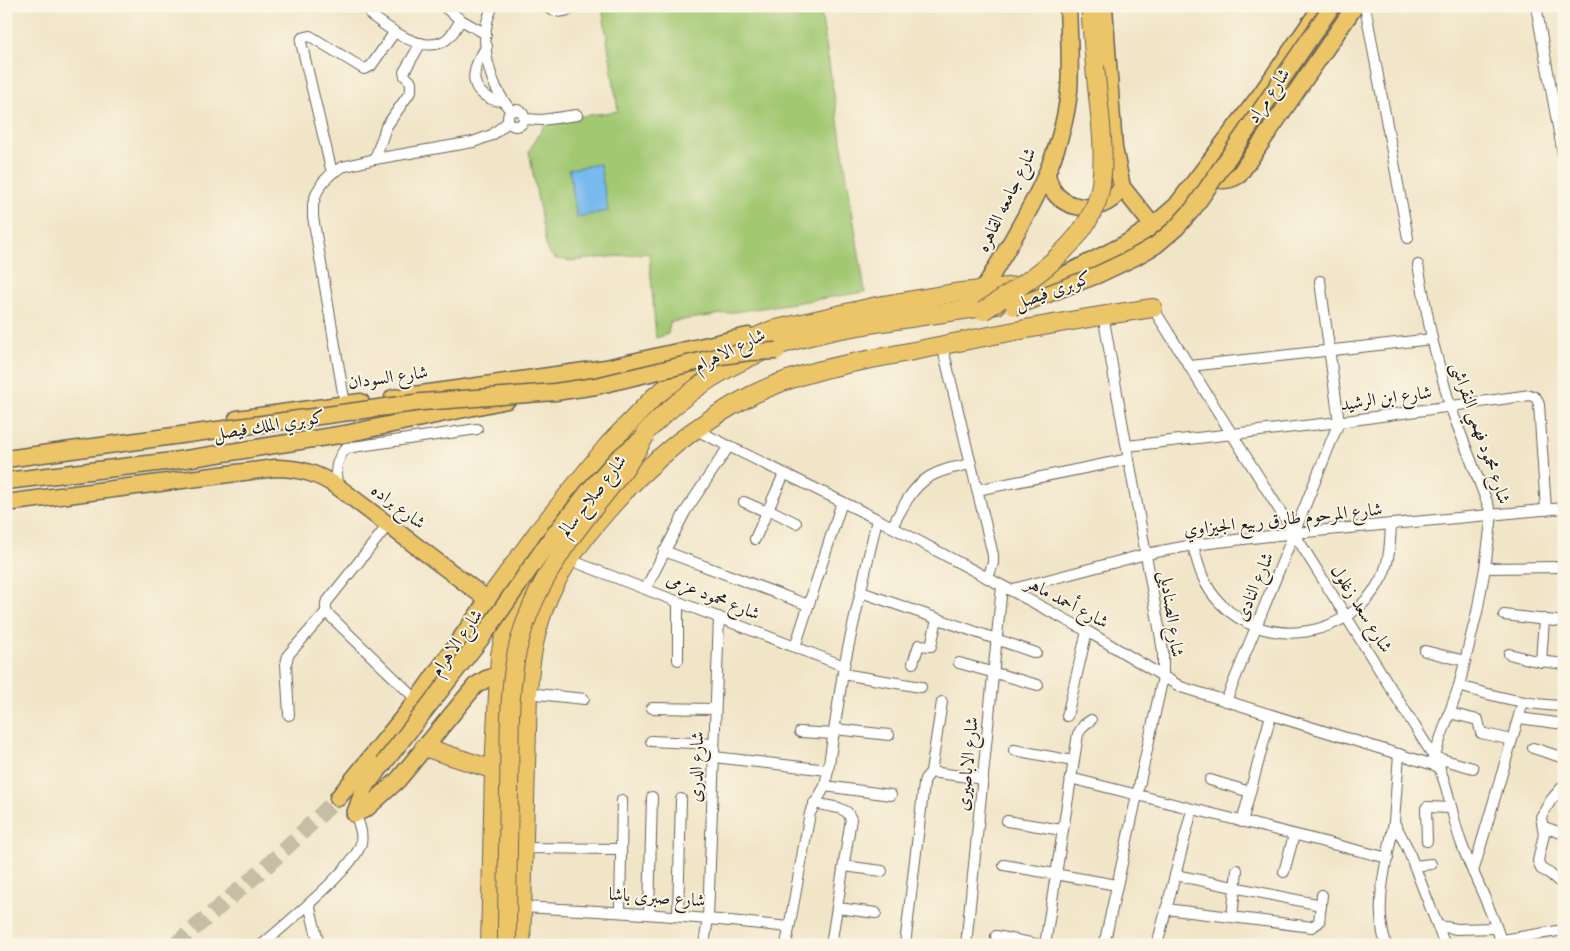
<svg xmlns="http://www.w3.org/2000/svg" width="1570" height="951" font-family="'IM FELL DW Pica',Amiri,serif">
  <rect width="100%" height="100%" fill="#fcf5e5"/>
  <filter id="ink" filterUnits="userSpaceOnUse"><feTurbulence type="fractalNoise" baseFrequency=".02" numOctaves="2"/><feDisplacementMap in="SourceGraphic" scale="10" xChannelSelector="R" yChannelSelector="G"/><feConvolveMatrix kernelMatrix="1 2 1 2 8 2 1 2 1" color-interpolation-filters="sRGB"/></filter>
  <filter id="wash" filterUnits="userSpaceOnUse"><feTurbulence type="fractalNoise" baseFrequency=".0096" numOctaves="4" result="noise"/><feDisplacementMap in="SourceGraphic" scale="20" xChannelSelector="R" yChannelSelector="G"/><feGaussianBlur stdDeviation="1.12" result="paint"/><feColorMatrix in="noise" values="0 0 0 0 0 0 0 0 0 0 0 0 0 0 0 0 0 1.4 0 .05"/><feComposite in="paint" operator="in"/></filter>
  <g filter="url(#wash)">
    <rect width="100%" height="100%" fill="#f1e5c8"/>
    <!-- green -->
    <path fill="#a2c872" stroke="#5f7247" d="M602 6H820L865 292 670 322 668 334 656 338 649 253 570 261 554 258 547 251 529 151 547 121 618 111Z"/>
    <!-- water -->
    <path fill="#77baed" stroke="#4a6b84" d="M600 164 608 211 577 217 569 169Z"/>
  </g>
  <g filter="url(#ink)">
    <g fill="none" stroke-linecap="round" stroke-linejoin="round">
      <!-- primary-tunnel -->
      <path stroke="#c6bda6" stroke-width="16" stroke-dasharray="16 8" stroke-linecap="butt" d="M175 945 269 864 338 798"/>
      <!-- minor casing -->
      <g stroke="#676258" stroke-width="12">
        <g id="minor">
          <path d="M443 6 461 20 486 34"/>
          <path d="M493 6C476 38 489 85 511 111"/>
          <path d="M545 6C556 14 564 13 576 6"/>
          <path d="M1365 6 1408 238"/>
          <path d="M1536 6 1564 160"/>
          <path d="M371 15C388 28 421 54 444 41 452 37 456 27 461 20"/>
          <path d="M487 46C482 54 476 62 475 71 471 89 486 101 503 101"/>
          <circle cx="516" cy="118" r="8"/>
          <path d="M524 119 542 120 577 115"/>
          <path d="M375 159 386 127 411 91V82L405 76 404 72 421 43"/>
          <path d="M332 173 301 42 302 38 310 36 364 69 371 66 394 33"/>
          <path d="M1418 265 1432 339 1450 406 1492 515 1485 568 1477 612 1459 686 1434 757 1473 768"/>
          <path d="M1153 308 1434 757C1449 784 1451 816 1462 845 1474 878 1493 910 1502 945"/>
          <path d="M1103 315 1160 633 1163 652V677L1104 945"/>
          <path d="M942 345 993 555V563L988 578"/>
          <path d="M1190 366 1432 339"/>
          <path d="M345 404 313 217V204L317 192 323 182 332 173 342 167 375 159 473 142 492 135 508 122"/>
          <path d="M694 429 877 519 1087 631 1181 687 1440 767"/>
          <path d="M1127 446 1339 422 1530 395C1536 397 1538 399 1539 405L1546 510"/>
          <path d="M338 487C334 471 336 460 346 448L477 429"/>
          <path d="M977 490 1129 459"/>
          <path d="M744 502 767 512"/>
          <path d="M768 509 796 523"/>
          <path d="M388 525 326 603V612L417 700"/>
          <path d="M892 527C901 510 912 487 929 477 942 469 957 467 971 464"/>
          <path d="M755 539 784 474"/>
          <path d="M1193 545C1198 566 1204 587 1220 603 1267 652 1352 638 1382 577 1390 560 1390 542 1391 524"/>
          <path d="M664 551 808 605"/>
          <path d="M570 560 844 666"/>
          <path d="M1485 568 1564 567"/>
          <path d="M646 588 685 512 729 446"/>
          <path d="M1010 590 1146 554 1193 545 1295 533 1564 508"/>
          <path d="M861 592 1036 653"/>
          <path d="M1504 615 1564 622"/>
          <path d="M795 647 842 502"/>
          <path d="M1425 651 1465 661"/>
          <path d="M1509 654 1532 660 1564 664"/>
          <path d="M678 660V601"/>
          <path d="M1541 662 1544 619"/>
          <path d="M913 663 919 645 931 646 937 619"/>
          <path d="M959 663 1038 685"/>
          <path d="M843 674 921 687"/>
          <path d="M1459 686C1493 696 1528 705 1564 706"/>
          <path d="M528 693 584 699"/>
          <path d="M1226 701 1339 422 1320 281"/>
          <path d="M652 708 715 709"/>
          <path d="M1449 713 1478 720 1481 733 1512 740"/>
          <path d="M289 715 286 664 288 655 326 612"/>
          <path d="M1067 716 1087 631"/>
          <path d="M1519 718 1564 724"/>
          <path d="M835 729 889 735"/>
          <path d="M800 732 834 734"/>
          <path d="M651 741 714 744"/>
          <path d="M1533 748 1564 758"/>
          <path d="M1014 750 1073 761"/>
          <path d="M1399 754 1394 822 1407 847 1445 945"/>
          <path d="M714 757 828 770"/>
          <path d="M931 772 942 702"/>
          <path d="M931 772 983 779"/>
          <path d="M1070 778 1388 858"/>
          <path d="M1210 780 1250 792"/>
          <path d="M1564 785 1551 800 1541 817 1544 834 1538 861 1541 869 1549 873 1564 886"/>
          <path d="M825 786 891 795"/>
          <path d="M814 803 839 808 847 812 851 819 831 945"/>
          <path d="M1007 821 1062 830"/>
          <path d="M1242 822 1271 715"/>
          <path d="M1544 827 1564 834"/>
          <path d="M1427 841 1426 808 1427 807 1451 808"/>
          <path d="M523 848 621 849"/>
          <path d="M1004 865 1117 885"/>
          <path d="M844 866 882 871"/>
          <path d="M1414 866 1431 864"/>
          <path d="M1284 872 1294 835"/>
          <path d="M1473 872 1523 702"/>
          <path d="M1175 875 1321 905"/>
          <path d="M309 904 319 945"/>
          <path d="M522 907C611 911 700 917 788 927"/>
          <path d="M838 908 876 913"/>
          <path d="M1166 909 1312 927 1319 922 1322 895"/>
          <path d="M620 911 622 800"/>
          <path d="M649 913 652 797"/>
          <path d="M678 915 681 799"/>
          <path d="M1232 917 1237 870"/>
          <path d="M1439 926 1457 929 1496 928"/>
          <path d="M996 936 1041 945"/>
          <path d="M1501 940 1564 930"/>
          <path d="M262 945C283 926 356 867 361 843 363 833 359 823 355 814"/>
          <path d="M704 945 708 918 719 617"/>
          <path d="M786 945 810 813 825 786 828 770 844 666 877 519"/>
          <path d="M905 945 924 784 925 779 931 772"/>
          <path d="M966 945 1002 586"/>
          <path d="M1045 945 1078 734 1084 725 1091 720"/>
          <path d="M1157 945 1192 810"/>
          <path d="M1386 945C1373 904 1387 862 1394 822"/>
        </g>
      </g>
      <!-- primary casing -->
      <g stroke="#676258" stroke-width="19">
        <g id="primary">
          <path d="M1104 6 1114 148 1122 187 1153 226"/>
          <path d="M1204 171C1216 182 1226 183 1239 175L1355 6"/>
          <path d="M1047 174C1048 179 1050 185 1052 189 1064 209 1094 213 1112 199 1116 196 1119 191 1122 187"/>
          <path d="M1039 288 1125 244 1153 226 1176 206 1261 94 1322 6"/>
          <path d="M983 290C1019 228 1062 164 1069 91 1071 63 1069 34 1068 6"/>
          <path d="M393 398 606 368 748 336"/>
          <path d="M237 419 361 402"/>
          <path d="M6 481 173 461 345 434 507 400"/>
          <path d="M6 503 275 468C299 468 317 473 338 487L488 600 417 700 338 798"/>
          <path d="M355 814 367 808 398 780 475 686 486 679 498 675"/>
          <path d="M355 814 364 788 384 763"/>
        </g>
      </g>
      <!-- trunk casing -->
      <g stroke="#676258" stroke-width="20">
        <g id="trunk">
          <path d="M1090 6 1095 66"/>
          <path d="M633 446C670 404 715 370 767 350 808 333 852 327 896 320 930 315 963 310 997 305"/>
          <path d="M488 600 537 533 608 445 654 397 698 363 772 330 877 306 954 293 1051 282"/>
          <path d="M424 747 494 770 505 771"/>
          <path d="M490 945 494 770 500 655 505 633 512 612 529 581"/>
          <path d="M521 945 528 693C532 616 555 570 606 512 647 464 695 424 752 395 803 369 864 361 919 350 997 334 1075 319 1153 308"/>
        </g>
      </g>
      <!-- minor -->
      <use href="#minor" stroke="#fff" stroke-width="10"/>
      <!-- primary -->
      <use href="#primary" stroke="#edc569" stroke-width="16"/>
      <!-- trunk -->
      <use href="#trunk" stroke="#edc569" stroke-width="18"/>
      <!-- primary-bridge casing -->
      <g stroke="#676258" stroke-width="19" stroke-linecap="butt">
        <g id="primary-bridge">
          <path d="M1014 307 1097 275 1133 258 1156 245 1176 228 1193 209 1332 6"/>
          <path d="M6 459 422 402 555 392 596 386 721 356 750 352 777 351"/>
          <path d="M384 763 486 632 549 541 591 488 617 459 644 437"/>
        </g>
      </g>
      <!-- trunk-bridge casing -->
      <g stroke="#676258" stroke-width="20" stroke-linecap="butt">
        <g id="trunk-bridge">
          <path d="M983 311C1028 281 1093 243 1101 184 1106 145 1098 104 1095 66"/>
          <path d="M507 945C507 894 508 843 509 793 510 751 508 709 514 668 519 630 537 591 557 559 583 515 621 481 645 436"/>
        </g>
      </g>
      <!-- primary-bridge -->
      <use href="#primary-bridge" stroke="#edc569" stroke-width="16"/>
      <!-- trunk-bridge -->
      <use href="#trunk-bridge" stroke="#edc569" stroke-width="18"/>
    </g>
  </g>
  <g text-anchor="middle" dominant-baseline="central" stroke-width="4" stroke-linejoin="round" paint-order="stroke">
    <!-- street labels -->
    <g font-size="18" fill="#1c1c1c" stroke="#fcf5e5">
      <text transform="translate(1269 96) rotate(-56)">شارع مراد</text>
      <text transform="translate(1007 200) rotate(-64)">شارع جامعه القاهره</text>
      <text transform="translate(1053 291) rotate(-20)">كوبرى فيصل</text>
      <text transform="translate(730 351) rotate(-26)">شارع الاهرام</text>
      <text transform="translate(388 378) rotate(-8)">شارع السودان</text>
      <text transform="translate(1386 399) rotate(-8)">شارع ابن الرشيد</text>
      <text transform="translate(269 426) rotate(-9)">كوبري الملك فيصل</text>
      <text transform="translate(1480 433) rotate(71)">شارع محمود فهمي النقراشى</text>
      <text transform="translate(593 496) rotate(-52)">شارع صلاح سالم</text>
      <text transform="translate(398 507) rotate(37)">شارع براده</text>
      <text transform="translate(1283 520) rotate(-6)">شارع المرحوم طارق ربيع الجيزاوي</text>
      <text transform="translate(1255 587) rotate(-67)">شارع النادى</text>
      <text transform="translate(713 597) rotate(22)">شارع محمود عزمى</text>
      <text transform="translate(1067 603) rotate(28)">شارع أحمد ماهر</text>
      <text transform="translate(1361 609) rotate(58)">شارع سعد زغلول</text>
      <text transform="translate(1171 614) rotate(82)">شارع الصناديلى</text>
      <text transform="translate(457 643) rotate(-55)">شارع الاهرام</text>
      <text transform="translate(968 764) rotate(-84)">شارع الاباصيرى</text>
      <text transform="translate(697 767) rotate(-88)">شارع الدرى</text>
      <text transform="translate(657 898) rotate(4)">شارع صبرى باشا</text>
    </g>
  </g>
  <!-- margin -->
  <rect width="1570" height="951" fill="none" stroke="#fcf5e5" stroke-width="25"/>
</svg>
